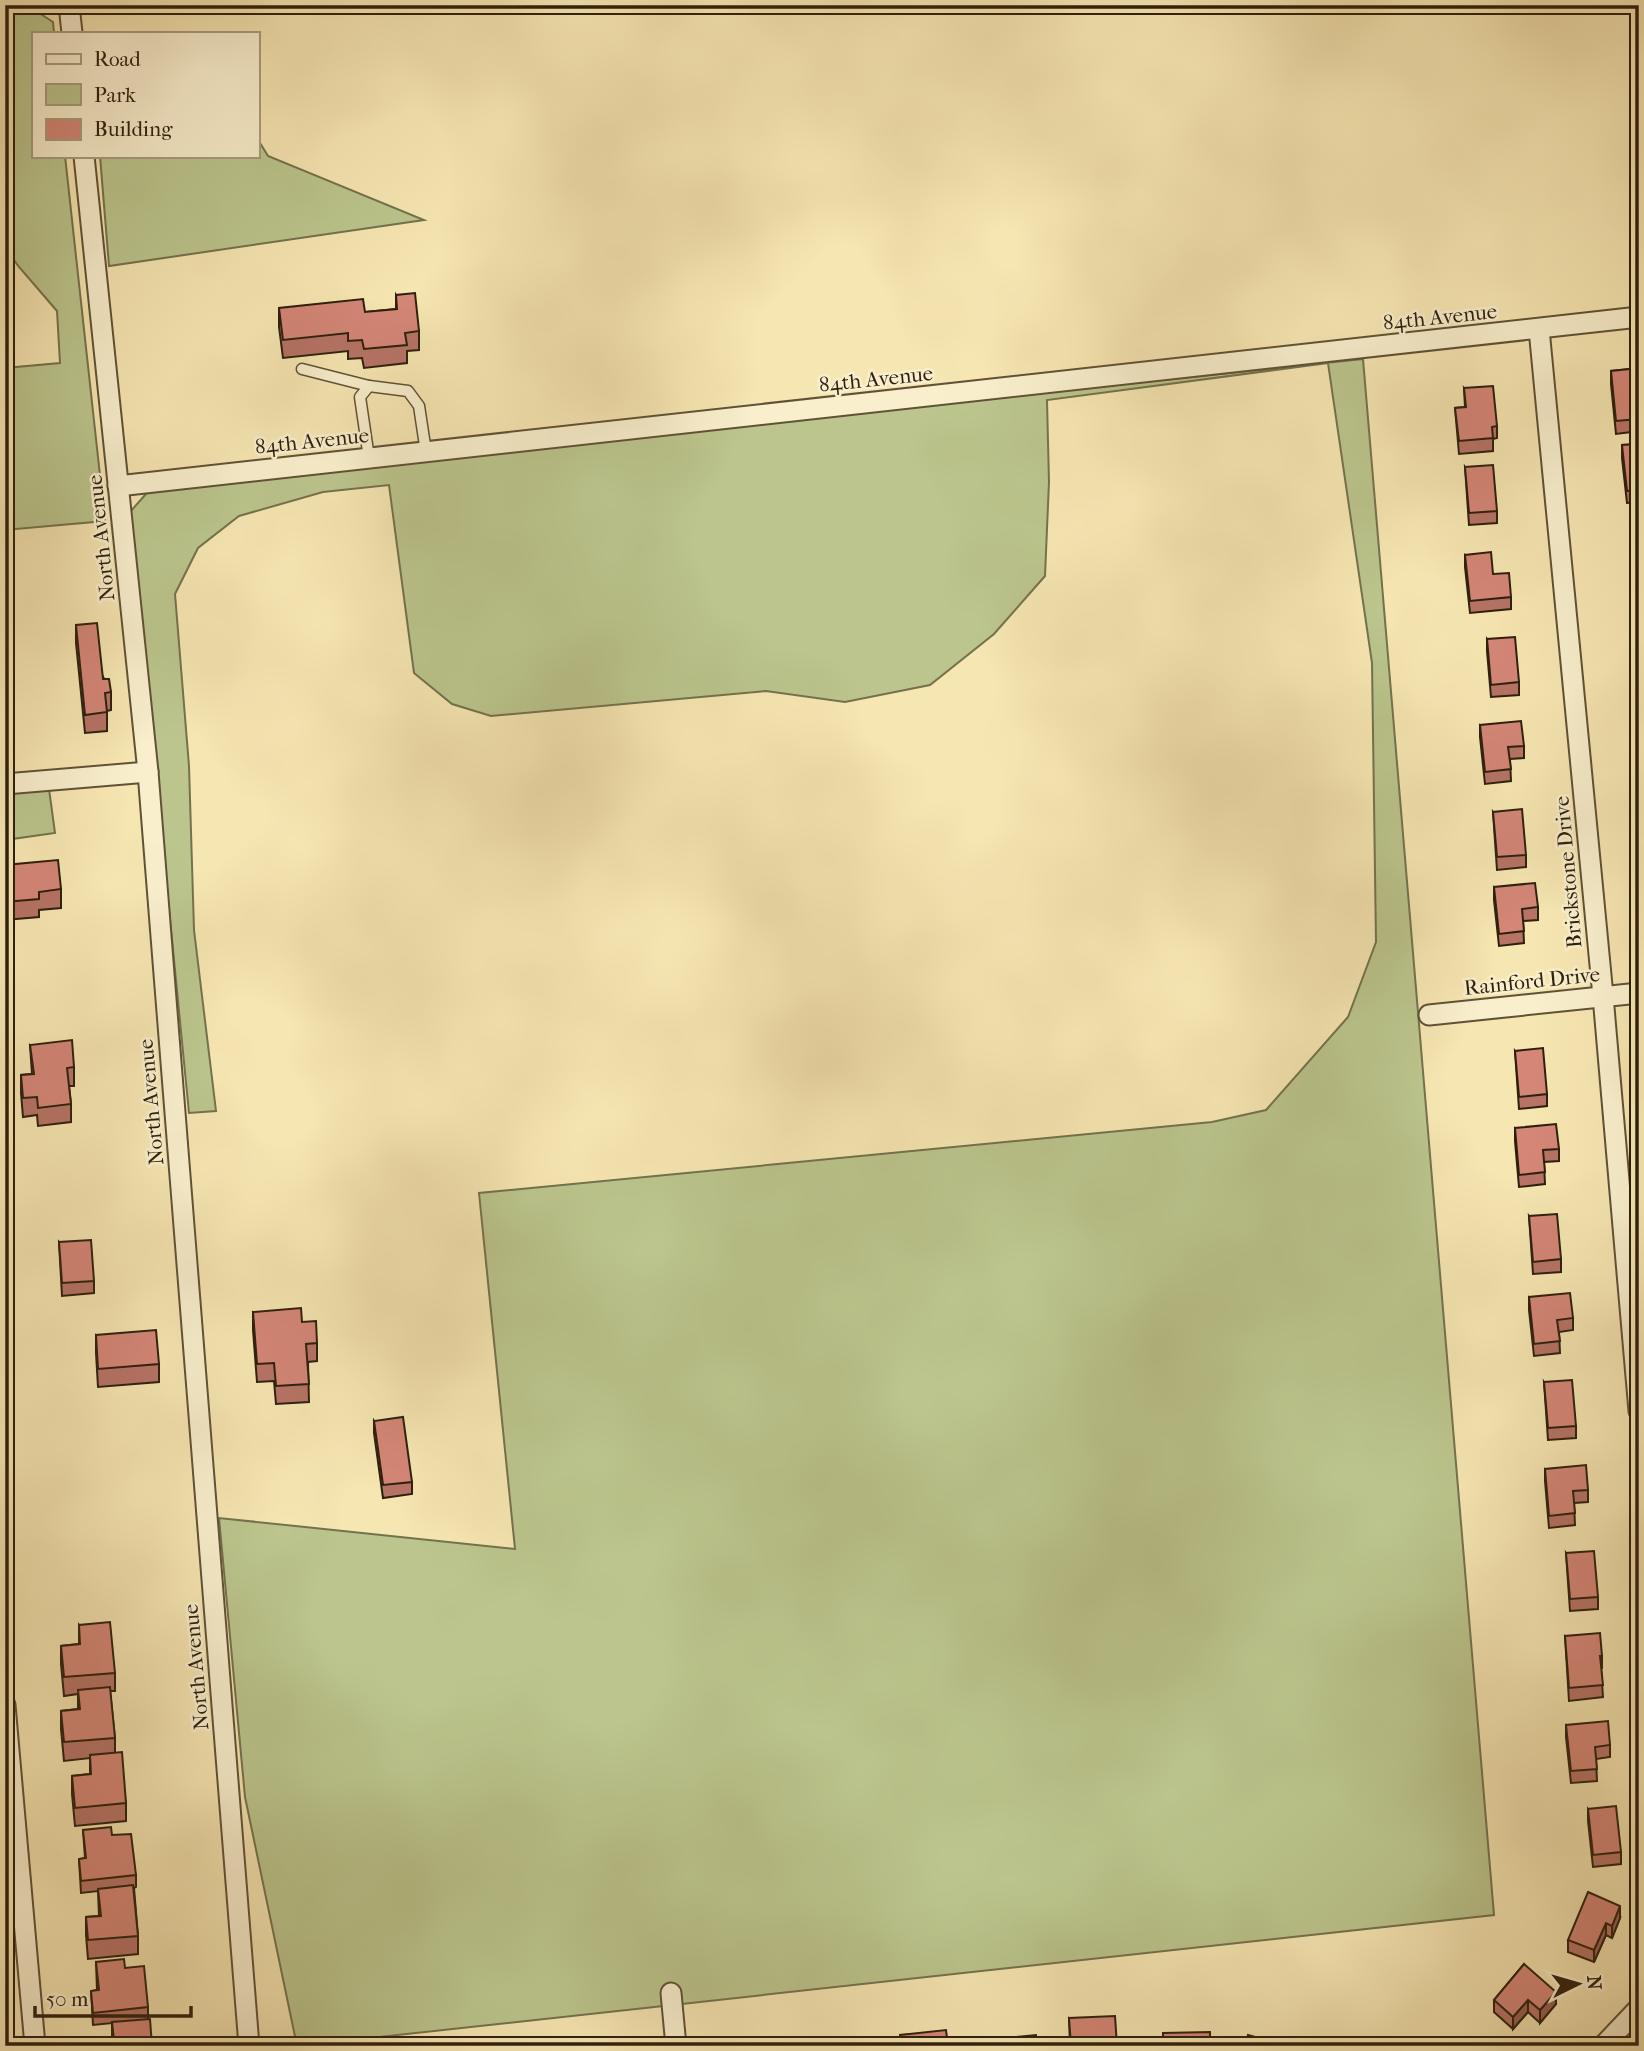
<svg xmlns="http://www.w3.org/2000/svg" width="1644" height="2051" font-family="'IM FELL French Canon',serif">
  <rect width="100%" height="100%" fill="#f6e6b2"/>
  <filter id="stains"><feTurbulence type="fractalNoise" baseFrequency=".00286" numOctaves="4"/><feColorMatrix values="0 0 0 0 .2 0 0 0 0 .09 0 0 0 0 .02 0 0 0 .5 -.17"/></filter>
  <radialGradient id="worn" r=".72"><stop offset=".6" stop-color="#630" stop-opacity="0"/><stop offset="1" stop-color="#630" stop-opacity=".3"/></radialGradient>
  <!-- green -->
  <g fill="#bbc58d" stroke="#74724d" stroke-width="2">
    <path d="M5 5H27L53 22 54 33H33V156H65L105 521 5 530V368L60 363 57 311 19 267 5 248Z"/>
    <path d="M257 138 268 156 424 220 109 266 100 156H257Z"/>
    <path d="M1363 359 1494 1915 297 2046 245 1797 219 1518 515 1549 479 1193 1212 1122 1266 1110 1348 1017 1376 942 1372 663 1328 363 1047 400 1049 482 1045 576 994 634 930 685 845 702 766 691 491 716 452 704 414 673 389 485 323 492 239 516 198 548 175 594 189 766 194 930 216 1111 189 1113 130 512 153 486Z"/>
    <path d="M49 789 55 833 5 840V793Z"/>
  </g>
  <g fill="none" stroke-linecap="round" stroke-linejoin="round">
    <!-- lane casing -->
    <g stroke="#605236" stroke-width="13">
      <g id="lane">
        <path d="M302 369 369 386 408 391 419 406 426 452"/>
        <path d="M369 458 360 397 369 386"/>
      </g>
    </g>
    <!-- street casing -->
    <g stroke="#605236" stroke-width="23">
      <g id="street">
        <path d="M69 5 72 33"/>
        <path d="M84 156 148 772 249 2046"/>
        <path d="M1539 329 1603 996 1639 1411"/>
        <path d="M118 486 1639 317"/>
        <path d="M5 784 148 772"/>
        <path d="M1429 1015 1639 993"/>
        <path d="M5 1705 35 2046"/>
        <path d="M671 1993 676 2046"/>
        <path d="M1603 2046 1639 2008"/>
      </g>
    </g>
    <!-- lane -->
    <use href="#lane" stroke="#f9efcd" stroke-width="10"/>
    <!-- street -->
    <use href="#street" stroke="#f9efcd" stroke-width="19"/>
  </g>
  <!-- wall -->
  <g fill="#b67366" stroke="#2e200d" stroke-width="2">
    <path d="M396 295 419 331V350L407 351V363L364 368 362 358 348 359V351L283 358 279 327V308L365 312 396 309Z"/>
    <path d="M1639 368V431L1616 434 1611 384V371Z"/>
    <path d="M1464 388 1497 426V438L1493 439V451L1459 454 1455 408 1465 407Z"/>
    <path d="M1639 444V502L1627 503 1622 458V445Z"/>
    <path d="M1465 467 1497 511V523L1469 525Z"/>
    <path d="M1639 517V603L1632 604 1630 577V559L1635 558 1633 536V518Z"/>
    <path d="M1465 555 1493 574 1511 597V609L1470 613 1465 567Z"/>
    <path d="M76 625 111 692V710L107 711V731L85 733 76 643Z"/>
    <path d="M1487 639 1519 682V695L1491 697 1487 651Z"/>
    <path d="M1480 725 1524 746V758L1510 759 1511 781 1485 784 1480 737Z"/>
    <path d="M1493 812 1526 855V867L1497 870Z"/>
    <path d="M5 865 61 889V908L39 910V917L5 920Z"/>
    <path d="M1494 887 1538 907V920L1523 921 1524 943 1499 946 1494 900Z"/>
    <path d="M30 1045 74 1067V1086H69L71 1104V1122L38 1126 37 1115 23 1117 21 1093V1075L32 1074Z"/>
    <path d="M1515 1051 1547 1094V1106L1519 1109Z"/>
    <path d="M1515 1128 1559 1149V1161L1544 1162 1545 1184 1519 1187 1515 1141Z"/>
    <path d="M1529 1216 1561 1259V1272L1533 1274Z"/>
    <path d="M59 1242 94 1281V1293L62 1296Z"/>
    <path d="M1529 1297 1573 1318V1330L1559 1332 1560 1353 1534 1356 1529 1310Z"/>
    <path d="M253 1312 317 1343V1361L308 1362 309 1402 276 1404 274 1381 257 1382 253 1330Z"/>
    <path d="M96 1335 159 1364V1382L98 1387 96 1353Z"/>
    <path d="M1544 1382 1576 1426V1438L1548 1440Z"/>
    <path d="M374 1421 412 1482V1494L383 1498 374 1433Z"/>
    <path d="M1545 1469 1588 1490V1502L1574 1503 1575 1525 1549 1528 1545 1481Z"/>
    <path d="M1566 1553 1598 1597V1609L1570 1611Z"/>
    <path d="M79 1625 115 1673V1691H110L115 1738V1753L126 1803V1821L75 1826 72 1794V1776L90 1774V1758L64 1761 61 1729V1711L78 1709V1694L64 1696 61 1664V1646L79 1644Z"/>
    <path d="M1565 1636 1602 1656V1668H1601L1603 1697 1569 1701Z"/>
    <path d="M1566 1725 1610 1745V1757L1596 1759 1597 1781 1571 1783 1566 1737Z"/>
    <path d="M1588 1809 1621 1852V1864L1593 1867 1588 1821Z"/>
    <path d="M83 1830 112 1835 136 1875V1887L134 1888 138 1936V1954L88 1959 86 1935V1917L99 1916 98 1891 81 1893 79 1859 85 1858Z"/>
    <path d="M1620 1918 1612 1938 1606 1935 1594 1962 1568 1952V1940Z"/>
    <path d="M96 1962 125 1968 148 2007V2019L112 2040V2023L93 2025 91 1991 97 1990Z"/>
    <path d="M1524 1964 1556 2004 1540 2023 1528 2012 1513 2029 1494 2012V2000Z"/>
    <path d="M1069 2018 1117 2046H1070Z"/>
  </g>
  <!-- shaded-wall -->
  <g fill="#945e53" stroke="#2e200d" stroke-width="2">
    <path d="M1620 1906V1918L1612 1938V1926Z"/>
    <path d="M1606 1923V1935L1594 1962V1950Z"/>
    <path d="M1556 1992V2004L1540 2023V2010Z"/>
    <path d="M1528 2000V2012L1513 2029V2017Z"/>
  </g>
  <!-- building -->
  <g fill="#d48677" stroke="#2e200d" stroke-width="2">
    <path d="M415 293 419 331 405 333 407 345 364 349 362 340 348 341V333L283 340 279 308 363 299 365 312 397 309 396 295Z"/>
    <path d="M1639 368V419L1616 421 1611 371Z"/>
    <path d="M1493 386 1497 426 1492 427 1493 438 1459 441 1455 408 1466 407 1464 388Z"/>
    <path d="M1639 444V490L1627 491 1622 445Z"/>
    <path d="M1493 465 1497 511 1469 513 1465 467Z"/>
    <path d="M1639 517V585L1632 586 1630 559 1637 558 1633 518Z"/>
    <path d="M1491 552 1493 574 1509 573 1511 597 1470 601 1465 555Z"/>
    <path d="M97 623 103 679H109L111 692 105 693 107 712 85 715 76 625Z"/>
    <path d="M1515 637 1519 682 1491 685 1487 639Z"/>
    <path d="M1521 721 1524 746 1508 747 1511 769 1485 772 1480 725Z"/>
    <path d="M1522 809 1526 855 1497 857 1493 812Z"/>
    <path d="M58 860 61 889 39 892V899L5 902V865Z"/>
    <path d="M1535 883 1538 907 1522 909 1524 931 1499 934 1494 887Z"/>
    <path d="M72 1040 74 1067 67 1068 71 1104 38 1108 37 1097 23 1098 21 1075 34 1074 30 1045Z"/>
    <path d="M1543 1048 1547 1094 1519 1097 1515 1051Z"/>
    <path d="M1556 1124 1559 1149 1543 1150 1545 1172 1519 1175 1515 1128Z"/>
    <path d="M1557 1214 1561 1259 1533 1262 1529 1216Z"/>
    <path d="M91 1240 94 1281 62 1283 59 1242Z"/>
    <path d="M1570 1293 1573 1318 1557 1320 1560 1341 1534 1344 1529 1297Z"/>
    <path d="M301 1308 302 1322 316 1321 317 1343 306 1344 309 1384 276 1386 274 1363 257 1364 253 1312Z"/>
    <path d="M156 1330 159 1364 98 1369 96 1335Z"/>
    <path d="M1572 1380 1576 1426 1548 1428 1544 1382Z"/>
    <path d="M403 1417 412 1482 383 1485 374 1421Z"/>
    <path d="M1586 1465 1588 1490 1573 1491 1575 1513 1549 1516 1545 1469Z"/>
    <path d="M1594 1551 1598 1597 1570 1599 1566 1553Z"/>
    <path d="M110 1622 115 1673 64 1677 61 1646 80 1644 79 1625Z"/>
    <path d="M1600 1633 1602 1656H1600L1603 1685 1569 1688 1565 1636Z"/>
    <path d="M110 1687 115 1738 64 1742 61 1711 80 1709 78 1690Z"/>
    <path d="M1608 1721 1610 1745 1595 1747 1597 1769 1571 1771 1566 1725Z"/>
    <path d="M122 1752 126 1803 75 1808 72 1776 91 1774 90 1755Z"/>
    <path d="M1616 1806 1621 1852 1593 1855 1588 1809Z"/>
    <path d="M111 1827 112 1835 131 1834 136 1875 81 1881 79 1859 86 1858 83 1830Z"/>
    <path d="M133 1885 138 1936 88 1940 86 1917 101 1916 98 1889Z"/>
    <path d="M1588 1892 1620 1906 1612 1926 1606 1923 1594 1950 1568 1940Z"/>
    <path d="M124 1959 125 1968 144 1966 148 2007 93 2013 91 1991 99 1990 96 1962Z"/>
    <path d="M1524 1964 1556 1992 1540 2010 1528 2000 1513 2017 1494 2000Z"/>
    <path d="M1115 2016 1117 2046H1094V2044L1071 2045 1069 2018Z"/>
    <path d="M150 2019 152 2046H96V2042L114 2040 112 2022Z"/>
    <path d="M946 2030 948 2046H901L900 2035Z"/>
    <path d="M1210 2032V2046H1163V2033Z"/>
    <path d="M1036 2035 1037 2046H990L989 2040Z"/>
    <path d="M1248 2035 1287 2046H1245Z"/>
    <path d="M1477 2039 1484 2046H1472Z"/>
  </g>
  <g text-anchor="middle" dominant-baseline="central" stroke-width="5" stroke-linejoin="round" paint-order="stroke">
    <!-- street labels -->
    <g font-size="21" fill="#2e200d" stroke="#f9efcd">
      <text transform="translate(1440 317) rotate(-6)">84th Avenue</text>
      <text transform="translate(876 379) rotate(-6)">84th Avenue</text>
      <text transform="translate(312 441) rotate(-6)">84th Avenue</text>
      <text transform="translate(101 538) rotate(-96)">North Avenue</text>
      <text transform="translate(1568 872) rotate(-95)">Brickstone Drive</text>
      <text transform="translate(1532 981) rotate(-6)">Rainford Drive</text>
      <text transform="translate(151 1102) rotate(-95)">North Avenue</text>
      <text transform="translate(196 1667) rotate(-95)">North Avenue</text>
    </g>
  </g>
  <!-- margin -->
  <rect width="1644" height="2051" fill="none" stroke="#f6e6b2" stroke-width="28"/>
  <rect x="7" y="7" width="1630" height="2037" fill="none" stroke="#2e200d" stroke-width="3.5"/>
  <rect x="14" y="14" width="1616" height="2023" fill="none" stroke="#2e200d" stroke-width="2"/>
  <!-- legend -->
  <rect x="32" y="32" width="228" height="126" fill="#f9efcd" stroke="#a89c80" stroke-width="2"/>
  <rect x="46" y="54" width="35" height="10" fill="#f9efcd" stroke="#a89c80" stroke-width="2"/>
  <text x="94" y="66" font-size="21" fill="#2e200d">Road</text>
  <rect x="46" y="84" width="35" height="21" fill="#bbc58d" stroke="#a89c80" stroke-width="2"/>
  <text x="94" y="102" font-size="21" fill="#2e200d">Park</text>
  <rect x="46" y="119" width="35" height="21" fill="#d48677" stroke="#a89c80" stroke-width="2"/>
  <text x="94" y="136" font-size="21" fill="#2e200d">Building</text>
  <!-- north arrow -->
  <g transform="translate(1578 1984) rotate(85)" stroke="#f9efcd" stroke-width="5" paint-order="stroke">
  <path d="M0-5L12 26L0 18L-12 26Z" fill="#2e200d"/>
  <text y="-10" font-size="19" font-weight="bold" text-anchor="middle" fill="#2e200d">N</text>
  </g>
  <!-- scale -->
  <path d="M35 2006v10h156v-10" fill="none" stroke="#2e200d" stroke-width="3.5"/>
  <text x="46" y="2006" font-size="21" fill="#2e200d" stroke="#f9efcd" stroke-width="5" paint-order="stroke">50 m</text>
  <rect width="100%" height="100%" filter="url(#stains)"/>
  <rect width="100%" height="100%" fill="url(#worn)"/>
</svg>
